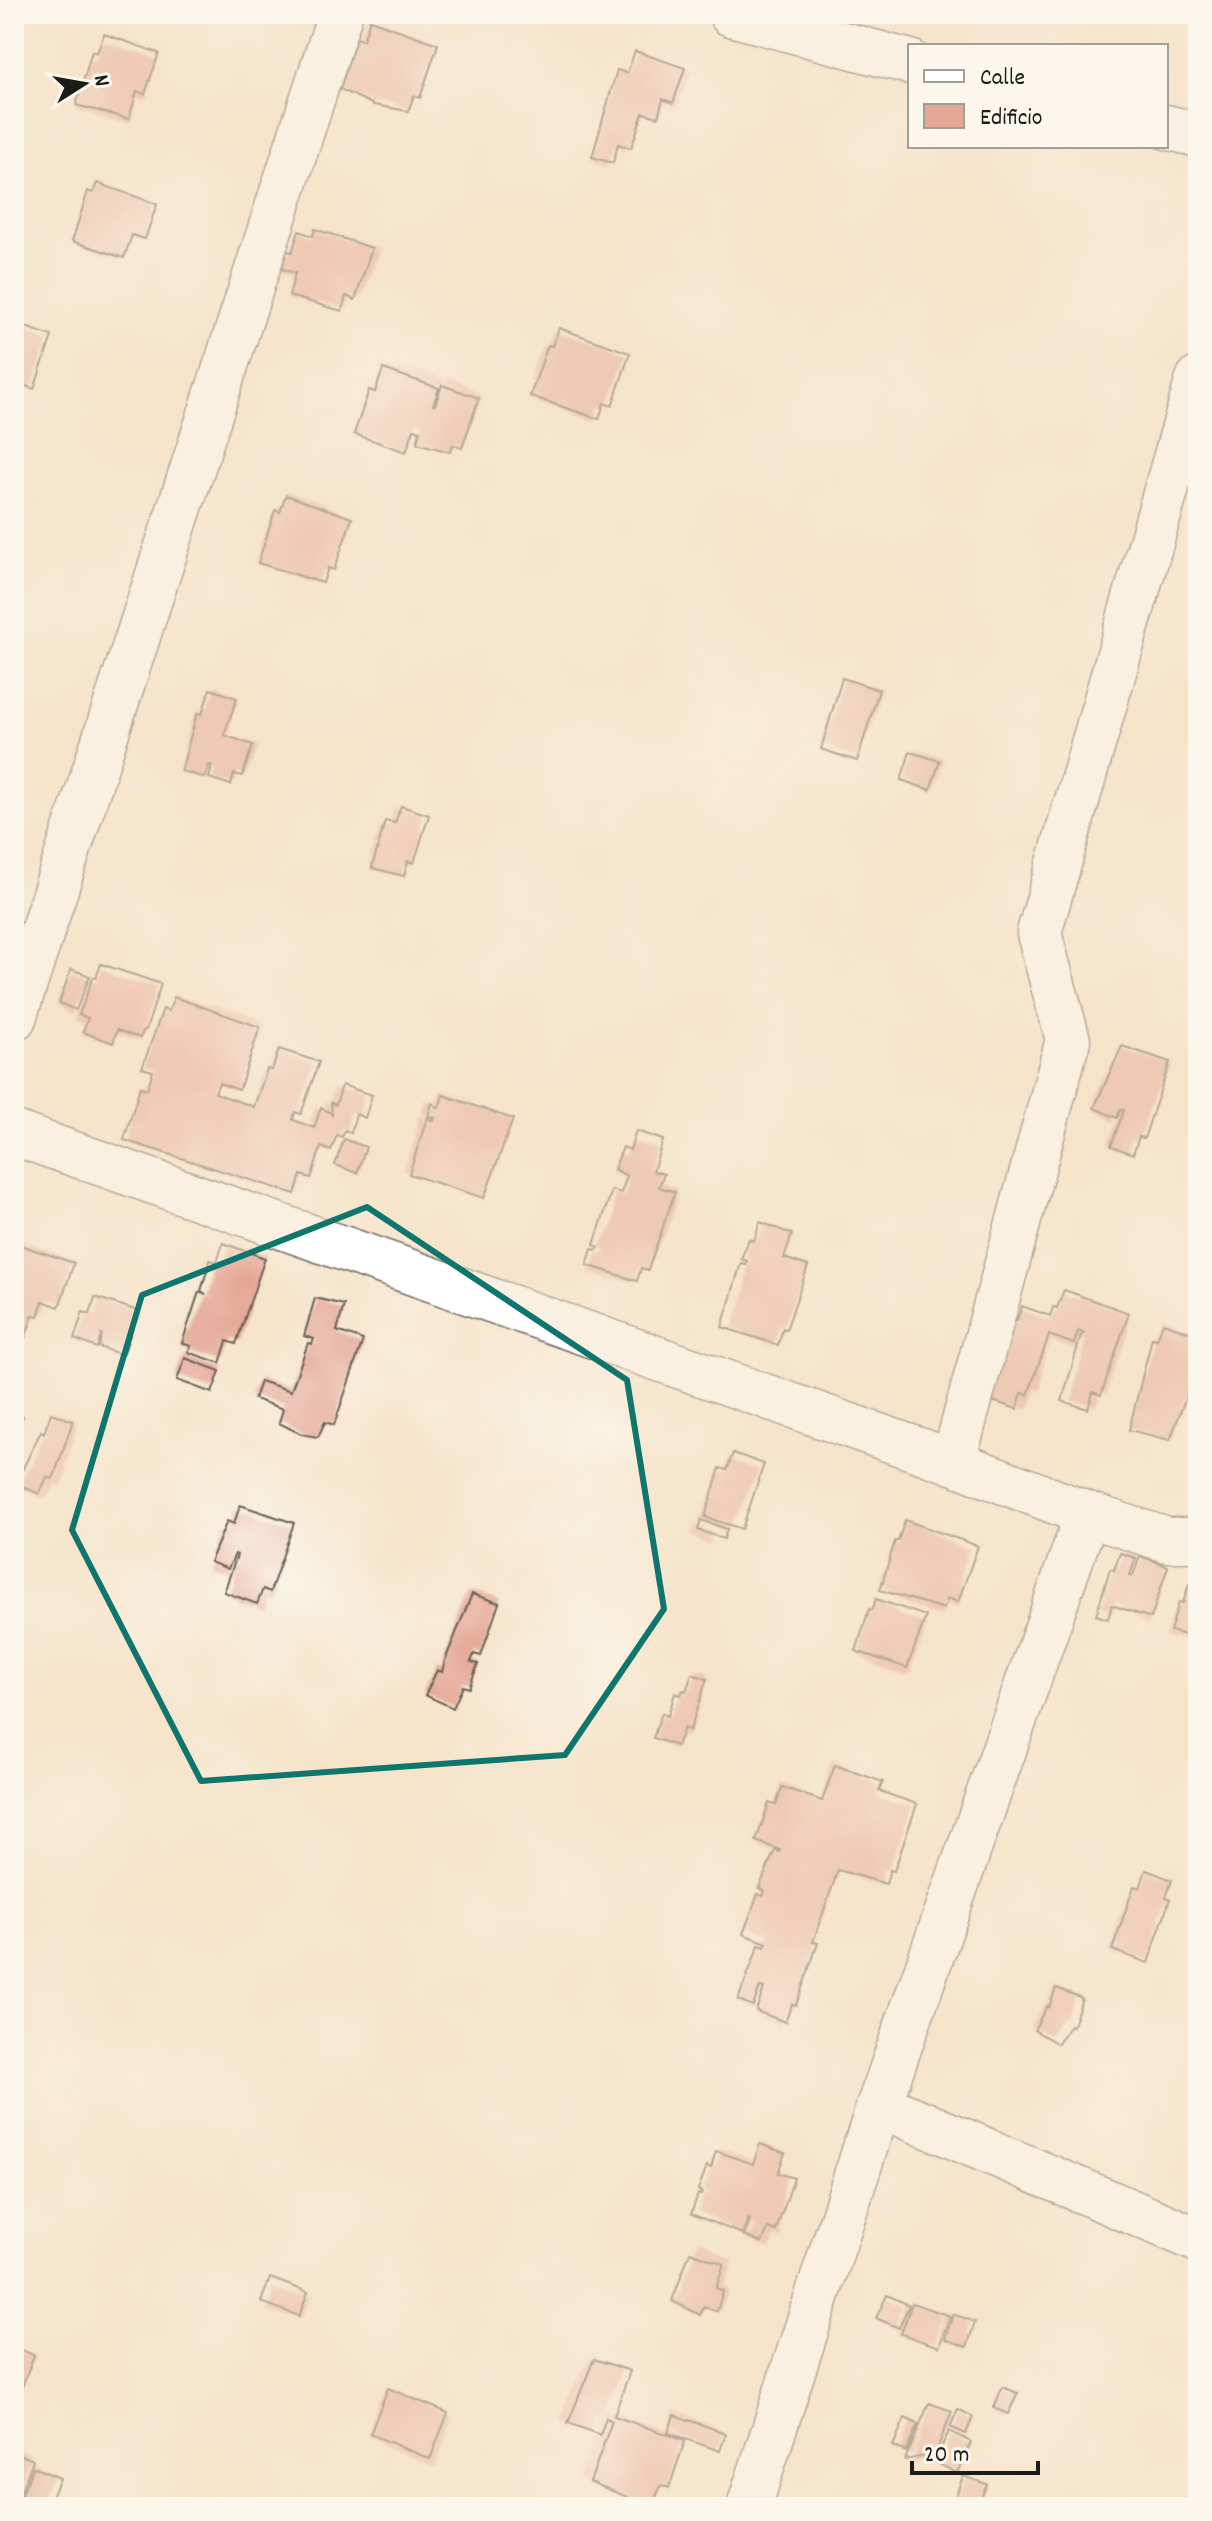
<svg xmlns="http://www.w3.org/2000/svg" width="1212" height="2521" font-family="Dekko,sans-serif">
  <rect width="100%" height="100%" fill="#fbf7ec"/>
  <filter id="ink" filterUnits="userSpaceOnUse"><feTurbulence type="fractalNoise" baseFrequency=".0125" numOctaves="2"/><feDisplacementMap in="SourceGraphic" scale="16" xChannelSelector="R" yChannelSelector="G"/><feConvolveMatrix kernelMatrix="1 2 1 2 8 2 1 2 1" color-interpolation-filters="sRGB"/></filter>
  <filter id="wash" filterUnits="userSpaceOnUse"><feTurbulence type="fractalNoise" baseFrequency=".006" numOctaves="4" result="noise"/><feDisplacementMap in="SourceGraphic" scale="32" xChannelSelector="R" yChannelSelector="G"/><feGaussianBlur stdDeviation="1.8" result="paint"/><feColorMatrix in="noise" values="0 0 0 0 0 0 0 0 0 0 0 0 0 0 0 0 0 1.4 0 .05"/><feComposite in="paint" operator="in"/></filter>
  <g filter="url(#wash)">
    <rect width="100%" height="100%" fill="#f6e4cb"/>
    <g id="blocks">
      <!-- building -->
      <g fill="#e5a897">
        <path d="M370 20 438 44 420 98 414 96 408 111 374 105 340 89 356 38 363 40Z"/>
        <path d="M104 34 159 53 145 94 137 91 129 119 76 105 92 51 97 53Z"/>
        <path d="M635 51 685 68 673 103 663 99 658 117 643 113 631 148 618 144 613 163 592 157 617 70 627 73Z"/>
        <path d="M97 183 157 204 145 239 132 235 124 258 72 241 88 191 93 193Z"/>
        <path d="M315 229 372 248 355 300 346 296 342 311 289 296 295 273 282 269 286 251 292 252 299 231 313 236Z"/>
        <path d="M14 323 52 336 34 389 14 382Z"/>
        <path d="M559 328 630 353 612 406 604 403 599 419 530 396 548 345 552 346Z"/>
        <path d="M383 369 439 388 433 405H435L442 385 479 398 462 448 453 445 450 452 417 443 420 431 414 429 406 452 354 434 369 390 375 392Z"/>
        <path d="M286 495 352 518 334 570 328 568 323 583 258 563 275 510 280 512Z"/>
        <path d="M842 678 879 690 857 761 821 749Z"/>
        <path d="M210 689 237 698 224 735 253 745 242 776 234 774 231 785 209 778 212 766 209 765 205 778 181 771 197 713 202 714Z"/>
        <path d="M910 752 940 761 930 790 901 780Z"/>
        <path d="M401 806 429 815 414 863 408 861 404 876 372 868 385 821 395 823Z"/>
        <path d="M101 964 161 984 146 1030H144L140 1038 117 1030 113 1043 83 1032 88 1018 79 1015 93 977 96 978Z"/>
        <path d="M71 969 90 976 76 1010 59 1003Z"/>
        <path d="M174 997 260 1027 239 1090 219 1083 215 1093 254 1107 267 1069 272 1070 279 1049 319 1062 301 1114 295 1112 293 1120 314 1128 321 1108 331 1113 332 1116 331 1103 336 1105 342 1085 372 1095 365 1118 356 1114 351 1133 345 1130 342 1137 337 1135 331 1151 321 1147 311 1178 301 1175 295 1194 124 1140 140 1087 147 1089 153 1071 142 1068 163 1009 169 1011Z"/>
        <path d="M1122 1046 1170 1062 1144 1138 1139 1137 1133 1154 1111 1146 1124 1110 1121 1109 1117 1118 1094 1108Z"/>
        <path d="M443 1095 513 1119 484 1198 409 1174 427 1118 434 1121 435 1118 428 1116 432 1103 439 1108Z"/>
        <path d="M636 1131 663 1140 653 1171 664 1174 659 1187 675 1192 648 1270 641 1268 637 1281 587 1265 592 1249 597 1250 599 1247 594 1245 612 1190 621 1193 627 1176 614 1169 623 1147 630 1150Z"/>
        <path d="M344 1139 366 1147 357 1173 335 1165Z"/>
        <path d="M760 1222 792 1234 784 1258 808 1266 786 1330 783 1328 778 1345 722 1327 741 1263 746 1264 747 1261 741 1259 749 1239 754 1241Z"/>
        <path d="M14 1243 74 1263 59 1307 43 1301 38 1316 33 1315 25 1338 14 1334Z"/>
        <path d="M223 1243 265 1258 236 1344 227 1341 220 1363 188 1352 191 1346 182 1343 199 1292 206 1294 201 1291 210 1260 217 1262Z"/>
        <path d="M1064 1290 1129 1313 1101 1395 1093 1392 1088 1409 1062 1401 1081 1335 1084 1333 1078 1331 1074 1344 1049 1335 1028 1395 1022 1393 1017 1409 983 1398 1008 1317 1017 1320 1022 1306 1050 1316 1053 1307 1057 1308Z"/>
        <path d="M95 1297 138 1311 123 1355 99 1347 102 1333 97 1348 74 1339 83 1312 90 1314Z"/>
        <path d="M315 1298 344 1305 337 1331 363 1340 334 1425 325 1422 318 1437 301 1434 279 1423 283 1409 254 1399 260 1381 291 1391 308 1343 312 1344 314 1339 304 1336Z"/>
        <path d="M1163 1323 1198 1335V1364L1170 1440 1129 1430 1152 1338 1157 1339Z"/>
        <path d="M185 1358 220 1371 212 1393 177 1380Z"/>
        <path d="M14 1413 23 1416 15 1441H14Z"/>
        <path d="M51 1413 73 1421 53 1479 47 1477 39 1494 16 1483 41 1431 44 1433Z"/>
        <path d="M733 1453 764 1464 742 1529 705 1517 720 1468 727 1470Z"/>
        <path d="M240 1505 294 1523 270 1592 263 1589 257 1604 224 1592 237 1555 235 1554 228 1569 210 1562 227 1521 234 1524Z"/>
        <path d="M701 1520 727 1529 724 1539 698 1530Z"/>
        <path d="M905 1520 978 1546 958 1602 947 1598 944 1609 880 1590 895 1541H898Z"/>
        <path d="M1120 1553 1136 1558 1130 1575 1133 1576 1140 1556 1168 1566 1151 1618 1112 1605 1108 1619 1096 1615 1110 1569 1114 1570Z"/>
        <path d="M1189 1584 1198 1587V1638L1170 1631 1179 1602 1183 1603Z"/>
        <path d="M472 1594 499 1603 481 1656 474 1654 471 1662 478 1664 469 1688 463 1686 453 1708 425 1695 437 1670 442 1672 445 1660Z"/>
        <path d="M876 1599 926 1616 907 1668 856 1651 869 1609 872 1610Z"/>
        <path d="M692 1674 707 1679 690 1730 684 1728 677 1746 653 1738 662 1713 668 1716 675 1693 681 1695 683 1690 686 1691Z"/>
        <path d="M835 1765 883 1782 879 1791 917 1804 894 1871 890 1870 886 1884 838 1870 813 1942 818 1943 796 2005 792 2004 785 2022 756 2011 764 1988 760 1987 753 2006 738 2000 759 1945 765 1947 767 1943 743 1934 758 1894 763 1896 765 1891 759 1888 775 1850 779 1852 780 1850 756 1841 769 1803 776 1805 782 1787 822 1801Z"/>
        <path d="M1146 1870 1172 1880 1166 1897 1170 1899 1148 1963 1112 1950 1134 1886 1140 1888Z"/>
        <path d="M1056 1988 1082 1998 1073 2026 1070 2025 1058 2044 1034 2030 1047 2006 1049 2007Z"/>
        <path d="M760 2144 785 2153 778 2173 794 2178 776 2231 768 2228 762 2243 744 2236 750 2220 748 2219 742 2234 691 2214 698 2194 701 2195 702 2192 698 2190 707 2166 711 2168 716 2151 753 2164Z"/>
        <path d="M690 2252 724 2264 716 2288 723 2291 717 2311 704 2307 700 2315 672 2301Z"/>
        <path d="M270 2278 308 2292 299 2316 261 2302Z"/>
        <path d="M887 2295 909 2305 899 2328 876 2318Z"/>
        <path d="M912 2303 950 2316 939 2347 901 2334Z"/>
        <path d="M953 2314 975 2322 967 2347 945 2339Z"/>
        <path d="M14 2347 34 2355 20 2392 14 2390Z"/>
        <path d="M594 2359 630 2371 614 2416 685 2441 669 2488 661 2485 652 2507 590 2482 612 2421 606 2418 600 2435 568 2423Z"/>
        <path d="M1002 2387 1018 2393 1008 2414 994 2408Z"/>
        <path d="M388 2388 448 2413 430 2459 370 2434Z"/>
        <path d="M929 2403 952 2411 935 2454 905 2460Z"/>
        <path d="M958 2409 973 2417 966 2434 950 2427Z"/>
        <path d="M674 2415 726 2433 720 2451 668 2433Z"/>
        <path d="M905 2418 918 2424 906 2452 893 2446Z"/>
        <path d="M949 2431 971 2442 957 2473 934 2462Z"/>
        <path d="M14 2452 33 2460 15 2507H14Z"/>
        <path d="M33 2467 60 2478 48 2507H17Z"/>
        <path d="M963 2476 987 2484 977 2507 954 2501Z"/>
      </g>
    </g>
  </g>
  <g filter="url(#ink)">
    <use href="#blocks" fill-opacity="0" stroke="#686259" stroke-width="2"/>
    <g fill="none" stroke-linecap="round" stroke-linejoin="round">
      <!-- minor casing -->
      <g stroke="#686259" stroke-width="47">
        <g id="minor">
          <path d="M731 14 910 62"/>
          <path d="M1166 127 1198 135"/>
          <path d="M14 1018 340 14"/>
          <path d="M14 1133 953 1462 1087 1514 1167 1540H1198"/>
          <path d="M953 1462 1068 1040 1039 933 1198 379"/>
          <path d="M879 2105 1198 2240"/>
          <path d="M749 2507 879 2105 1087 1514"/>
        </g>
      </g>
      <!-- minor -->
      <use href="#minor" stroke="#fff" stroke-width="44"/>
    </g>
  </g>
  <!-- marked area -->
  <path d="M0 0H1212V2521H0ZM367 1207 627 1380 664 1609 565 1755 201 1781 72 1530 142 1295Z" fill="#f6e4cb" fill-opacity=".55" fill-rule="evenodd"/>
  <path fill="none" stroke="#0f766e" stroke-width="6" stroke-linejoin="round" d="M367 1207 627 1380 664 1609 565 1755 201 1781 72 1530 142 1295Z"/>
  <!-- margin -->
  <rect width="1212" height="2521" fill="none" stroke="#fbf7ec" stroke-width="48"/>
  <!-- legend -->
  <rect x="908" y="44" width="260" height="104" fill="#fbf7ec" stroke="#a29f99" stroke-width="2"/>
  <rect x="924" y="70" width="40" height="12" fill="#ffffff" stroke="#a29f99" stroke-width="2"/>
  <text x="980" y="84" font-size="24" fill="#1c1c1c">Calle</text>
  <rect x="924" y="104" width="40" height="24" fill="#e5a897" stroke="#a29f99" stroke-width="2"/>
  <text x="980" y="124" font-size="24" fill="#1c1c1c">Edificio</text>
  <!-- north arrow -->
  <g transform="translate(84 84) rotate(79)" stroke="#fbf7ec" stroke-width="6" paint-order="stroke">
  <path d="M0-6L14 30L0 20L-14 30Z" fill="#1c1c1c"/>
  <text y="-12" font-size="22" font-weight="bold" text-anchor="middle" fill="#1c1c1c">N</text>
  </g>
  <!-- scale -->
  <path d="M912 2461v12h126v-12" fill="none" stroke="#1c1c1c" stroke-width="4"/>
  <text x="924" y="2461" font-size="24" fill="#1c1c1c" stroke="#fbf7ec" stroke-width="6" paint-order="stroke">20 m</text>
</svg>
